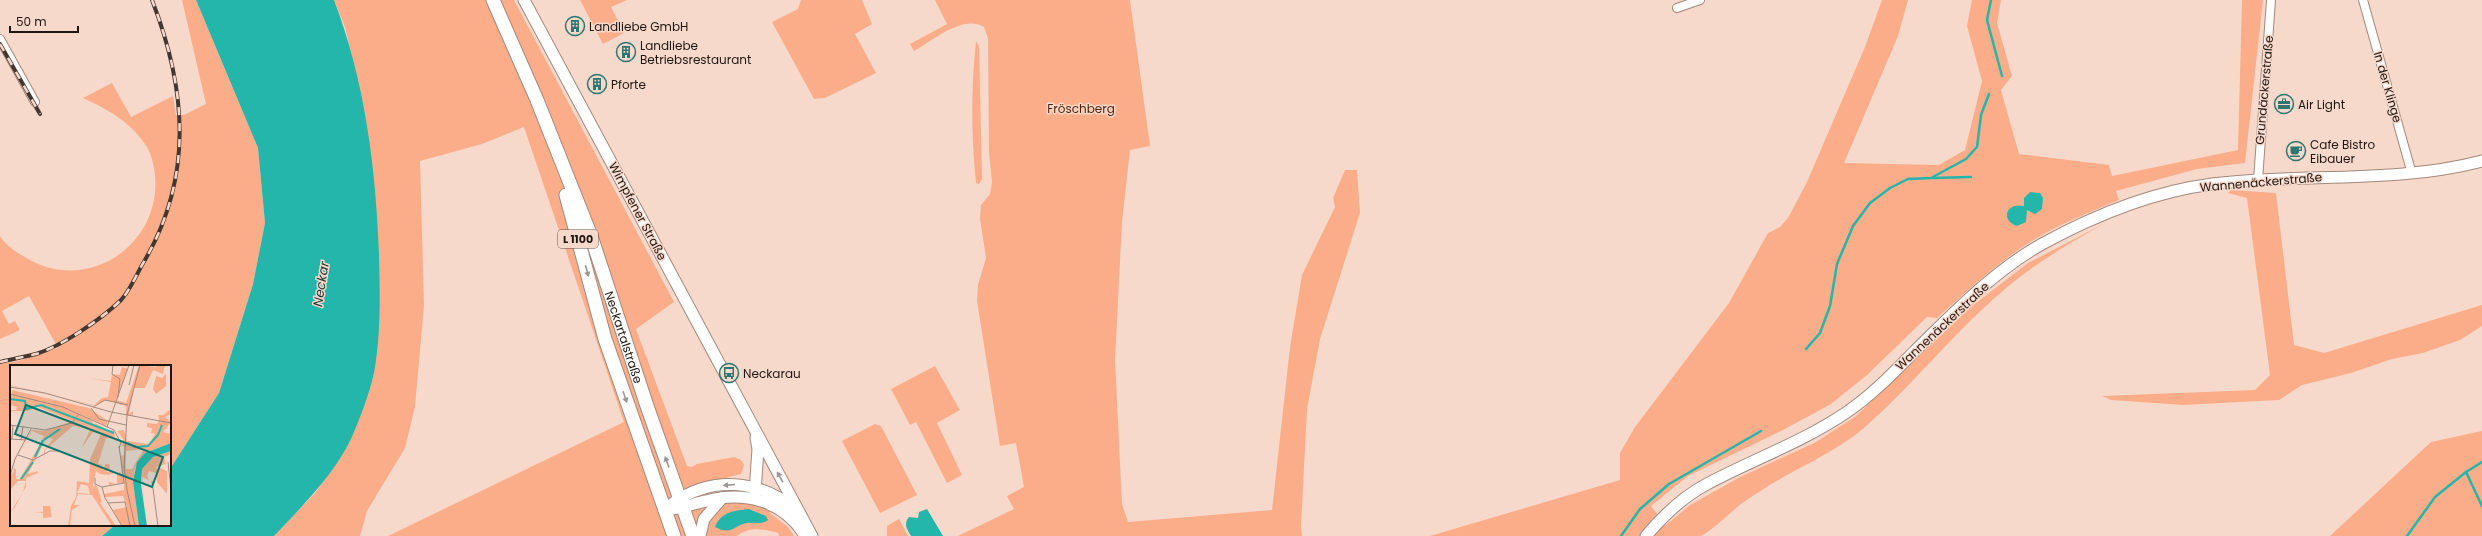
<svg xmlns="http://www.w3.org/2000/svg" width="2482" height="536" font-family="Poppins,sans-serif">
  <rect width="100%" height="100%" fill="#f7d9cc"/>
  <!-- green -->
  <g fill="#fbad8a">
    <path d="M182 0H196L258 148 265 223 253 284 219 393 170 469V366H11V525H115L102 536H0V364L18 361 58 348 29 296 2 311 9 324 15 321 20 330 0 339V236C7 247 19 254 30 260 91 293 161 243 155 176 154 166 152 156 147 147 131 122 109 110 83 98L112 83 131 117 173 96 176 115H184L206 104Z"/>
    <path d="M334 0H514L674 302 636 329 687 466 692 467 697 464 734 457 741 460 744 465 741 474 695 486 702 506 742 501 771 509 770 513 788 527 794 536H779L778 533C764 529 750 526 737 536H388L624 422 524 127 482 144 420 161 424 305 415 407 405 448 367 511 360 536H274L316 492 350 440 374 374 364 110 345 27Z"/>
    <path d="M580 0H627L611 7 624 33 603 44Z"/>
    <path d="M801 0H862L872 24 855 34 876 73 825 98 814 99 772 22 798 9Z"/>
    <path d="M935 0H1130L1150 146 1130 150 1122 222 1115 360 1122 504 1128 522 1272 510 1290 347 1302 275 1335 207 1333 198 1345 170H1357L1360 213 1320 339 1307 409 1301 526 1302 536H958L1014 509 1007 496 1024 487 1016 443 1000 446 977 301 978 285 986 258 980 219 981 205 990 194 992 182 989 153 988 38 984 27C963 14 932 41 914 51L910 44 947 24Z"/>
    <path d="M1882 0H1908L1898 36 1844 163 1939 165 1965 150 1982 81 1967 26 1972 0H2001L1997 23 2012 76 2001 90 2019 154 2109 165 2112 176 2238 150 2242 0H2263L2245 163 2197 169 2116 191 2119 200C2090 212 2062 223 2035 239 1999 261 1968 290 1937 318L1927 317 1867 375 1831 404 1783 430 1688 476 1651 506 1666 525 1690 505 1740 477 1816 442 1856 416 1972 306 2028 263 2107 222C2071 242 2036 263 2004 290 1954 332 1913 385 1864 428 1832 455 1793 469 1759 492 1750 498 1741 503 1734 510 1723 519 1714 529 1701 536H1430L1620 480V453L1635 427 1729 303 1768 233 1780 227 1788 218 1807 182 1865 47Z"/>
    <path d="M976 41 979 46 982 179 979 184 976 183C971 136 971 87 976 41Z"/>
    <path d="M2231 190 2276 193 2294 345 2324 353 2482 305V326L2460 340 2423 353 2392 359 2351 373 2302 385 2279 400 2183 405 2111 400 2102 396 2255 390 2270 375 2247 198 2228 193Z"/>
    <path d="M935 366 960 410 937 423 962 475 947 483 916 422 910 425 891 389Z"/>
    <path d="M875 424 881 426 917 495 880 513 842 441Z"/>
    <path d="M2482 431V536H2330L2431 442Z"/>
    <path d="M899 519 908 536H887V526Z"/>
  </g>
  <!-- water -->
  <g fill="#24b6ab">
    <path d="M196 0H334C365 81 376 169 379 255 380 295 381 334 374 373 370 392 359 421 351 439 335 473 300 509 274 536H102L115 525H170V469L219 393 253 284 265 223 258 148Z"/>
    <path d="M2030 192 2040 193 2043 198 2042 209 2035 214 2027 210 2026 222 2017 226C2000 220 2006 202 2024 206V198Z"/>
    <path d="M749 509 766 516 768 520C762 525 754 522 747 523 734 525 732 536 715 527 721 512 733 511 749 509Z"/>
    <path d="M927 509 943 536H911C907 529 903 524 909 517L918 518 919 512Z"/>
  </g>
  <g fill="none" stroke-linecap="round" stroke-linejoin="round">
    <!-- stream -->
    <g stroke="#24b6ab" stroke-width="2.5">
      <path d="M1991 0 1987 20 2002 76"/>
      <path d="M1932 178 1971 177"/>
      <path d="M1806 349 1820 333 1830 306 1837 264 1853 226 1870 203 1890 188 1908 179 1931 178 1966 159 1977 147 1981 115 1989 94"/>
      <path d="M2466 472 2482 462"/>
      <path d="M1621 536 1640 509 1669 484 1761 431"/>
      <path d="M2407 536 2435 497 2466 472 2482 506"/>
    </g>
    <!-- minor casing -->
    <g stroke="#a3877b" stroke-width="10">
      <g id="minor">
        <path d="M2363 0 2412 174"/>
        <path d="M1677 8 1700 0"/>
        <path d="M0 39 35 102"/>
        <path d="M2258 180 2271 0"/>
      </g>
    </g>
    <!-- tertiary casing -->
    <g stroke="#a3877b" stroke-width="13">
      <g id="tertiary">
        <path d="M524 0 812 536"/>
        <path d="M755 492 758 449 756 438"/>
        <path d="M673 503C713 475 759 480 795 509"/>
        <path d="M664 510C680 509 692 504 706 501 744 491 782 500 804 534"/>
        <path d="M700 536 704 519 722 498"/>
        <path d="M1646 536C1663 516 1684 496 1707 484 1754 459 1803 442 1847 412 1872 395 1893 373 1914 352 1953 313 1994 271 2042 244 2095 215 2151 192 2212 184 2301 173 2394 184 2482 161"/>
      </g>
    </g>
    <!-- primary casing -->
    <g stroke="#a3877b" stroke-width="15">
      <g id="primary">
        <path id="s1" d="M493 0 537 100 591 236 647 406 693 536"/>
        <path d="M566 195 605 339 674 536"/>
      </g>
    </g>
    <!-- minor -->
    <use href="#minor" stroke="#fff" stroke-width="8"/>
    <!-- tertiary -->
    <use href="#tertiary" stroke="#fff" stroke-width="11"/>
    <!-- primary -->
    <use href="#primary" stroke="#fff" stroke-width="13"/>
    <!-- rail casing -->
    <g stroke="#443730" stroke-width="4">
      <g id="rail">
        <path d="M0 44 40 114"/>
        <path d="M0 362C12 359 24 357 36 354 62 346 100 320 120 301 129 292 136 276 142 265 194 179 187 90 152 0"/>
      </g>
    </g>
    <!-- rail -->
    <use href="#rail" stroke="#f7d9cc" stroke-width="2.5" stroke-dasharray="8" stroke-linecap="butt"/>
  </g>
  <!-- one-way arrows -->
  <defs><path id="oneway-solid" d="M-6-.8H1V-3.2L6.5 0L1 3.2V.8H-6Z"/></defs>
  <g fill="#9b9694">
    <use href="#oneway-solid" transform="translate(587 271) rotate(75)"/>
    <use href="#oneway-solid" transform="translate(625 397) rotate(71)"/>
    <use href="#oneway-solid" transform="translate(667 462) rotate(-110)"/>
    <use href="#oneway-solid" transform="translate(780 477) rotate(-119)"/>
    <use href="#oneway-solid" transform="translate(729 485) rotate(175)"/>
  </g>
  <!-- icons -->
  <defs>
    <g id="building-ring" transform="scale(1)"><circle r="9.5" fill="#f7d9cc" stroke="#2e7670" stroke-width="1.5"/><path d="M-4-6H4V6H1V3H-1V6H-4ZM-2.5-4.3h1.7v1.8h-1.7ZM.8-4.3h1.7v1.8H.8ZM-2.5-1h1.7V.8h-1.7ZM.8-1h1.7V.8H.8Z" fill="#2e7670"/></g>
    <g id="office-ring" transform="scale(1)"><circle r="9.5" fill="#f7d9cc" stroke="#2e7670" stroke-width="1.5"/><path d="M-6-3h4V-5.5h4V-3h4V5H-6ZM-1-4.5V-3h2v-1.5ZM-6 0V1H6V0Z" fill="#2e7670"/></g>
    <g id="cafe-ring" transform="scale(1)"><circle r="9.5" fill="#f7d9cc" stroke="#2e7670" stroke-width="1.5"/><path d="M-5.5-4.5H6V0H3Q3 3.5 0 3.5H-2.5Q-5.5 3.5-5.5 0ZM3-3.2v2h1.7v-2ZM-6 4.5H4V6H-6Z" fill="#2e7670"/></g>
    <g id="bus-ring" transform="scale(1)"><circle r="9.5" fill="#f7d9cc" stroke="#2e7670" stroke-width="1.5"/><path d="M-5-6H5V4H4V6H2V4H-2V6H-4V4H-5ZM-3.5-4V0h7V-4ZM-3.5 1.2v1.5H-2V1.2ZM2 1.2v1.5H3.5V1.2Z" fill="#2e7670"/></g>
  </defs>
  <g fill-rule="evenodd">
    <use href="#building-ring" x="575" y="26"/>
    <use href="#building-ring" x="626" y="52"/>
    <use href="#building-ring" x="597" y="84"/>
    <use href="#office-ring" x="2284" y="104"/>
    <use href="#cafe-ring" x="2296" y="151"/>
    <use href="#bus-ring" x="729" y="373"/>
  </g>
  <g text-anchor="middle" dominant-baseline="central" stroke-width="3" stroke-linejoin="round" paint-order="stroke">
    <!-- shield labels -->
    <rect fill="#f7d9cc" stroke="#605049" stroke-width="1" x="558" y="230" width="40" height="18" rx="3"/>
    <g font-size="11" font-weight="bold" fill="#201611">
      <text x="578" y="239">L 1100</text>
    </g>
    <!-- poi labels -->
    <g font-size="12" fill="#201611" stroke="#f7d9cc" text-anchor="start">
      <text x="589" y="26">Landliebe GmbH</text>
      <text x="640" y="45">Landliebe<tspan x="640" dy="14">Betriebsrestaurant</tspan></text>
      <text x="611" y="84">Pforte</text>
      <text x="2298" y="104">Air Light</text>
      <text x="2310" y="144">Cafe Bistro<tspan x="2310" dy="14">Eibauer</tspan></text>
      <text x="743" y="373">Neckarau</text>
    </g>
    <!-- street labels -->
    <g font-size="12" fill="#201611" stroke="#f7d9cc">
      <text transform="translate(2388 87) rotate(74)">In der Klinge</text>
      <text transform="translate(2264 90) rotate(-85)">Grundäckerstraße</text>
      <text transform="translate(2261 182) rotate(-5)">Wannenäckerstraße</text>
      <text transform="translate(638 211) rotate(62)">Wimpfener Straße</text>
      <text transform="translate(1942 326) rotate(-43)">Wannenäckerstraße</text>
      <text stroke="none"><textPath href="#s1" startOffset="362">Neckartalstraße</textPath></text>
    </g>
    <!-- park labels -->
    <g font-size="12" fill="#562104" stroke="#f7d9cc">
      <text x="1081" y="108">Fröschberg</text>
    </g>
    <!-- water labels -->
    <g font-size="13" font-style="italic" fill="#1d3432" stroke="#f7d9cc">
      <text transform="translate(321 284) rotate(-81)">Neckar</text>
    </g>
  </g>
  <!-- overview -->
  <g transform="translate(10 365)">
    <rect width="161" height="161" fill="#f7d9cc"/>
    <path d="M129 0 146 2 147 0H155L153 9 143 5 135 23H124L119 49 123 46V51L116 50V41L96 35 88 39 82 40 2 21 0 20 84 40 92 33 98 32 101 17 78 13 101 16 102 9 110 10 112 2 118 4 106 35 116 38ZM156 9V21L146 29 143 24 146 11 152 13ZM2 25 79 43 98 56 96 61 57 43 82 56 84 60 85 58 98 66 103 65 105 70 104 74 103 72 96 73 88 99 93 100 90 102 94 105 95 99H99L100 104 98 105 96 107H106L98 110 99 117 106 119 99 120 98 110 90 109 86 106 82 125 84 120 87 121 92 137 90 138 106 161H102L82 130 68 129 64 140H70L62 145 60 161H58L61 141 66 132 67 116 79 118 80 94 91 69 83 67 71 84 81 63 63 61 35 85V94L34 86 43 74 37 72 18 109 28 106V108L16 113V122L13 127 5 142 0 148 13 127 16 116H8L1 124 0 111 4 106 3 103 6 104V114H10L33 74 34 71 22 66 5 97 22 65 35 66 62 56 28 42 17 46H2L0 50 1 46 2 45H6L7 42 0 40ZM71 119 78 121 80 129 67 128ZM161 44V49L155 52 161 57 153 67 161 69V78L135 88 125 103 123 117 129 161H112L103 145 117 142 113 131 95 132 94 129 114 125V119L107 118V109L110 107 112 110 111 91 114 90V82L111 80 114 79 110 76 114 75 107 66 114 65 117 76 139 79 145 69 141 68 142 63 137 62V58L147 59 149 54 148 50H153ZM134 84 122 104H116V86ZM161 86V89L154 92 156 99 146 102 147 105 150 103 157 106V129L147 117 146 108 139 106 137 111 139 115 133 112 134 141 132 104 143 92ZM33 141H40L42 152 33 153V148H24L33 147Z" fill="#fbad8a" fill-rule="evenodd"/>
    <path d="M161 78V86L143 92 132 104 131 119 137 161H129L123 117 127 97 135 88Z" fill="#24b6ab"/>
    <path fill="none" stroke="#24b6ab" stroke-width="2" d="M0 34 15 36 16 44 31 40 104 68M34 75 50 64M118 78 125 82 138 81 148 70 152 60M25 92 33 75M11 114 23 97"/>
    <path fill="none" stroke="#a18b81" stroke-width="1" d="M103 0 102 9 110 14 108 32M119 20 124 0M0 22 35 28 101 47 161 58M0 29 53 42 104 65 111 78 109 83M83 42 95 35 118 40M81 43 89 54 116 60M0 60 35 65 62 58 69 49M97 62 119 0M0 74 16 75M2 74 3 60M11 75 13 61M8 90 23 95 40 86H50M158 97 161 124M114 101 117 125 125 161M114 103 117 50 130 0M0 111 5 94 21 64M85 113V119L92 122M142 116 148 161M92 122 114 118 109 81M92 122 95 133 112 161M98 138 115 137 120 161"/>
    <path fill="#0f766e" fill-opacity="0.15" stroke="#0f766e" stroke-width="2" d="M16 40 153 92 142 122 5 69Z"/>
    <rect width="161" height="161" fill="none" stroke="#201611" stroke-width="2"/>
  </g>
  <!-- scale -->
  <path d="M10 26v6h68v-6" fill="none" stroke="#201611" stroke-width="2"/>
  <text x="16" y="26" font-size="12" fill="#201611" stroke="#f7d9cc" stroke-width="3" paint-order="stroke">50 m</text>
</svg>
